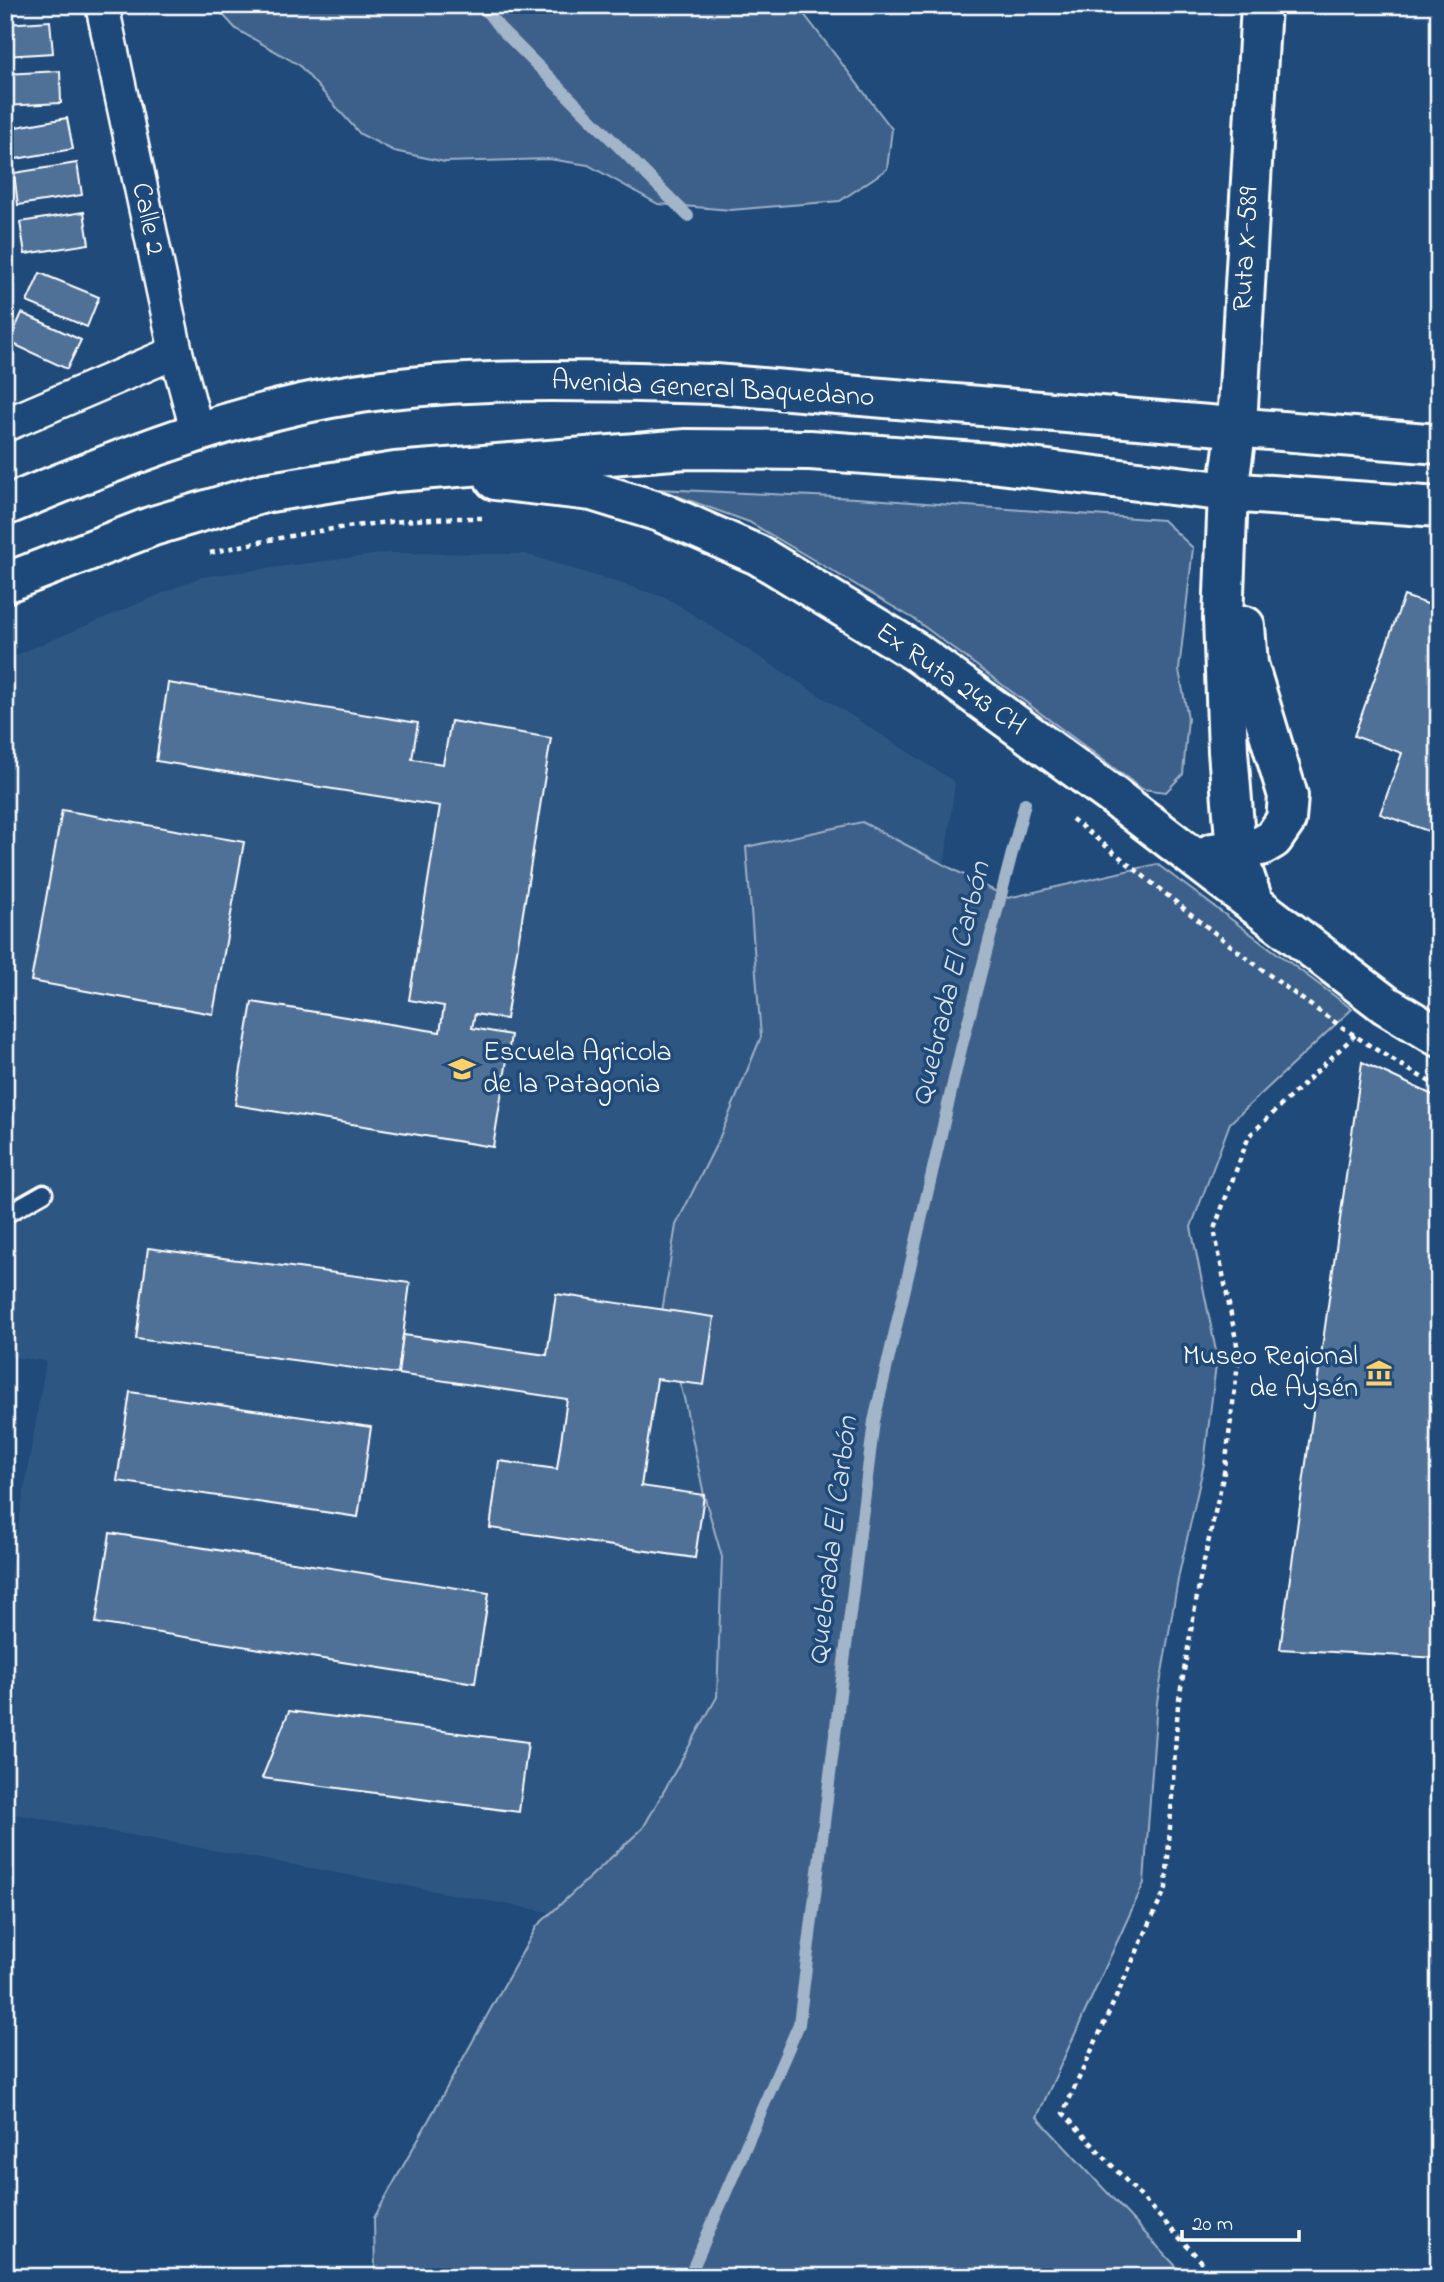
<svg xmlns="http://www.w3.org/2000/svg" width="1444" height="2282" font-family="'Indie Flower',sans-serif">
  <rect width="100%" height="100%" fill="#1f4a7a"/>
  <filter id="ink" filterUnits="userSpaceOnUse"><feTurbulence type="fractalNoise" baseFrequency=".0143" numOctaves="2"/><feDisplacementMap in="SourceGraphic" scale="14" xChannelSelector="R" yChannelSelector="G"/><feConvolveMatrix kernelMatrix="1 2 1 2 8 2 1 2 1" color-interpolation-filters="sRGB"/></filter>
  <g filter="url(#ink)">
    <!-- built -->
    <path fill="#2e5683" d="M388 553 525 554 667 598 955 782 805 1959 5 1812V1604L46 1361 5 1356V660L201 577Z"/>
    <!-- green -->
    <g fill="#3c618b" stroke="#9eb0c5" stroke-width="2">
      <path d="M214 5H797L892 129 887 169 840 201 731 210 658 204 588 165 549 159 445 162 394 151 360 134 299 65 236 29Z"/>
      <path d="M658 489 856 498 1163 520 1193 548 1179 670 1188 718 1183 774 1166 792 1142 789 914 619 749 522Z"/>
      <path d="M862 822 1008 898 1157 864 1352 1009 1230 1123 1191 1227 1217 1356 1204 1464 1179 1574 1157 1702 1144 1883 1037 2117 1186 2277H375L374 2218 537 1926 643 1828 717 1697 722 1557 704 1495 684 1398 661 1318 676 1225 719 1139 761 1037 746 847Z"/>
    </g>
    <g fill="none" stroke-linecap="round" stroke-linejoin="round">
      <!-- stream -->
      <g stroke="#a3b5c8" stroke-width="12">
        <path d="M482 5 499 27 688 216"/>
        <path d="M689 2277 799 2024 874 1421 961 1049 1025 803"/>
      </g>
    </g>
    <!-- building -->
    <g fill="#507197" stroke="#fff" stroke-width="2">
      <path d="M5 5H50V7L5 10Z"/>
      <path d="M50 21 53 53 5 56V24Z"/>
      <path d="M60 71 61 103 5 106V74Z"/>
      <path d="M67 118 73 149 10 160 5 129Z"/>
      <path d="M77 163 82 195 18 205 14 173Z"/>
      <path d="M84 212 89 244 25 254 20 222Z"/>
      <path d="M40 273 99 297 87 327 27 302Z"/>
      <path d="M22 313 81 340 67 369 9 342Z"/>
      <path d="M1404 596 1439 608V809L1431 832 1380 814 1402 753 1354 736Z"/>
      <path d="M168 683 418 723 412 759 443 764 451 721 551 738 506 1019 475 1014 472 1028 511 1035 493 1147 235 1105 252 1002 440 1032 444 1006 409 1000 440 806 156 761Z"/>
      <path d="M62 810 244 842 213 1014 31 981Z"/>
      <path d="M1362 1062 1439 1098V1658L1280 1649Z"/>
      <path d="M148 1248 410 1283 398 1374 136 1339Z"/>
      <path d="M556 1294 714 1317 704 1385 657 1379 641 1486 704 1495 695 1558 490 1528 499 1461 557 1469 567 1399 398 1374 403 1335 547 1355Z"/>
      <path d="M130 1392 371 1427 358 1517 117 1481Z"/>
      <path d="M110 1533 489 1593 475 1683 96 1623Z"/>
      <path d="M289 1711 528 1742 519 1812 262 1778Z"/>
    </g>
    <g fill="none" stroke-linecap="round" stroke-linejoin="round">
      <!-- lane casing -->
      <g stroke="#fff" stroke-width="21">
        <path id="lane" d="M5 1215 44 1193"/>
      </g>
      <!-- street casing -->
      <g stroke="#fff" stroke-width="37">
        <g id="street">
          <path d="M102 5 176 352 197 431"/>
          <path d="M5 425 176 352"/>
        </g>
      </g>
      <!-- secondary casing -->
      <g stroke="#fff" stroke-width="44">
        <g id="secondary">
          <path d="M495 480 592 491 660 512 758 555 916 652 1112 795 1386 1005 1439 1037"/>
          <path d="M5 506C118 459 232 413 354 394 473 376 595 381 715 384L1439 444"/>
          <path d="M5 583 153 526 264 493 395 472 686 449 810 450 991 463 1228 492 1439 507"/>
          <path d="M1212 853 1261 846 1273 839 1286 820 1288 796 1248 664 1245 626"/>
          <path d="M1254 904 1236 851 1228 751 1223 619 1228 492 1237 425 1261 5"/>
        </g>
      </g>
      <!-- path -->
      <g stroke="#fff" stroke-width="4.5" stroke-dasharray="5 5" stroke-linecap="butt">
        <path d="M210 553C299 532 391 517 482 518"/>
        <path d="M1072 819C1190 912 1307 1014 1439 1087"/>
        <path d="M1216 2277 1063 2113 1166 1888 1178 1705 1200 1579 1225 1468 1239 1355 1214 1229 1249 1136 1355 1035"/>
      </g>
      <!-- lane -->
      <use href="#lane" stroke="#1f4a7a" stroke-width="16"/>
      <!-- street -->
      <use href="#street" stroke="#1f4a7a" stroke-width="32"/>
      <!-- secondary -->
      <use href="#secondary" stroke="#1f4a7a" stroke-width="38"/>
    </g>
  </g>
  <!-- icons -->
  <defs>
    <g id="school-bare" transform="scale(2.1)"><path d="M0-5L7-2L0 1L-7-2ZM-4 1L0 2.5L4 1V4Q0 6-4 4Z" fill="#ffd166" stroke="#1f4a7a" stroke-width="2.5" paint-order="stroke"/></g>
    <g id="museum-bare" transform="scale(2.1)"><path d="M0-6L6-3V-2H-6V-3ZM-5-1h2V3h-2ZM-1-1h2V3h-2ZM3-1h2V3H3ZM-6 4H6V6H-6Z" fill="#ffd166" stroke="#1f4a7a" stroke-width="2.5" paint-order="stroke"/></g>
  </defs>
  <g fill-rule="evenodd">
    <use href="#school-bare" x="462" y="1069"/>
    <use href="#museum-bare" x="1379" y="1373"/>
  </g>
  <g text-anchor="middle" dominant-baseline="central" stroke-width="7" stroke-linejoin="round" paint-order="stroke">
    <!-- street labels -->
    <g font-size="28" fill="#fff" stroke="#1f4a7a">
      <text transform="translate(147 219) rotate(78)">Calle 2</text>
      <text transform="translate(1247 249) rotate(-87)">Ruta X-589</text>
      <text transform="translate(713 390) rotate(3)">Avenida General Baquedano</text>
      <text transform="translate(950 680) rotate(35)">Ex Ruta 243 CH</text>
    </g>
    <!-- poi labels -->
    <g font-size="28" fill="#fff" stroke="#1f4a7a" text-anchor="start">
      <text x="483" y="1053">Escuela Agricola<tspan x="483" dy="32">de la Patagonia</tspan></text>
      <text x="1358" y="1357" text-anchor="end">Museo Regional<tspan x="1358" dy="32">de Aysén</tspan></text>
    </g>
    <!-- water labels -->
    <g font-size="30" font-style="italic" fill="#d8e0e8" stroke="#1f4a7a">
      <text transform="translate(952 984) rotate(-76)">Quebrada El Carbón</text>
      <text transform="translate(834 1541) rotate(-83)">Quebrada El Carbón</text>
    </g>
  </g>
  <!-- margin -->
  <rect width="1444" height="2282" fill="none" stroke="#1f4a7a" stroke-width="28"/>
  <rect x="14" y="14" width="1416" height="2254" fill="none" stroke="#fff" stroke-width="2.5" filter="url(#ink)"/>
  <!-- scale -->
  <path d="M1182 2230v10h117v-10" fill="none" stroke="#ffffff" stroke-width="3.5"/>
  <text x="1192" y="2230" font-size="21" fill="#ffffff" stroke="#1f4a7a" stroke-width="5" paint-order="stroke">20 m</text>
</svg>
